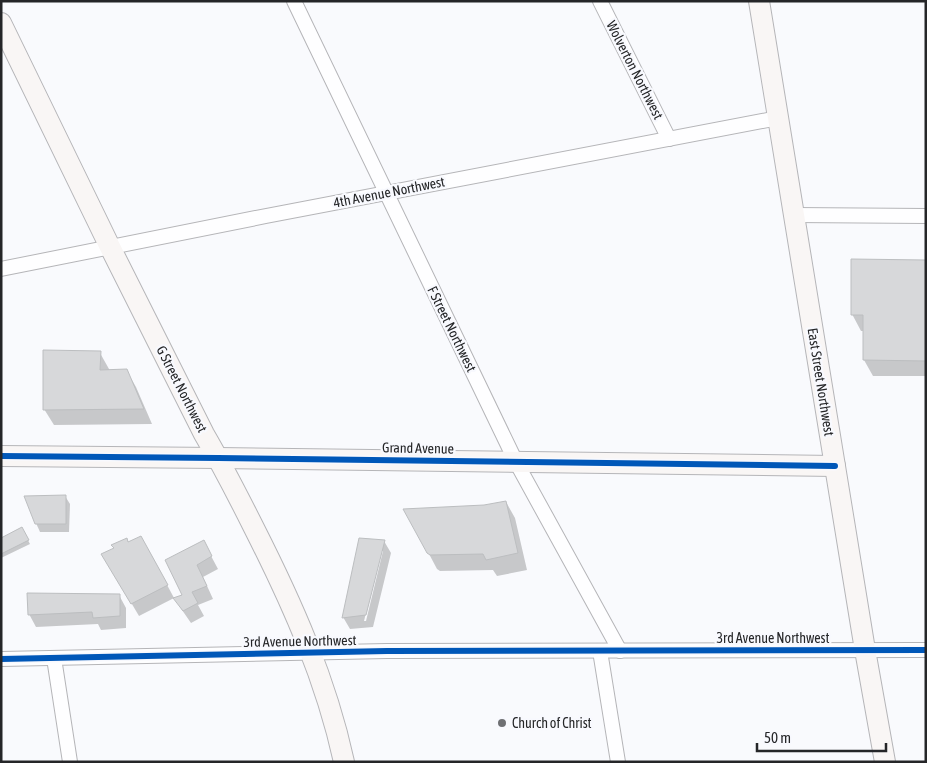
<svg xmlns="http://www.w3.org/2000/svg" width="927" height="763" font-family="'Asap Condensed',sans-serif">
  <rect width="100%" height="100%" fill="#f9fafd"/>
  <!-- shadow -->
  <g fill="#0003" fill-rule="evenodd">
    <path d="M926 261V376H873L864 360V331H861L852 314Z"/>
    <path d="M100 353 109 369V371L126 370 136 387 152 424 54 425 44 409Z"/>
    <path d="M65 496 70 504 69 532H40L36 523Z"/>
    <path d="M506 502 515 518 527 570 497 576 493 570 440 571 437 569 428 552 485 506Z"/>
    <path d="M22 529 30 544 1 558V539Z"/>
    <path d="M384 541 391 553 373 627 350 629 343 617ZM381 551H383L366 621H364Z"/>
    <path d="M148 549 174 598 139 616 103 555Z"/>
    <path d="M210 554 218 569 203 577 213 599 198 605 204 616 191 623 182 610 175 598 183 595 167 561Z"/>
    <path d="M119 595 126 608V628L101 630 98 624 36 627 29 614Z"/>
  </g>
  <!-- building -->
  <g fill="#d7d8da" stroke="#bcbec0">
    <path d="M851 259 926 260V361L863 360V315H851Z"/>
    <path d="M43 350 101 351 100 370 127 369 144 409 43 410Z"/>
    <path d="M66 495V524H35L24 496Z"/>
    <path d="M506 501 518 553 486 560 483 554 430 555 427 553 403 509 484 505Z"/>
    <path d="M22 527 29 540 1 554V538Z"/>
    <path d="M141 536 168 585 131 604 101 554 114 548 111 545 127 538 128 542Z"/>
    <path d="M359 538 385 540 366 615 342 618Z"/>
    <path d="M204 540 212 556 197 565 207 586 192 592 198 603 183 611 173 598 182 595 165 560Z"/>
    <path d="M27 593 120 594V616L93 618 92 612 28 615Z"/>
  </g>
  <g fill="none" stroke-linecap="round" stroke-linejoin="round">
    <!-- street casing -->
    <g stroke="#b5b5b8" stroke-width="16">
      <g id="street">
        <path d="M294 1 516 462 620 651"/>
        <path d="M600 1 669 139"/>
        <path d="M794 215 926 216"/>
        <path d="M1 269 266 216 778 118"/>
        <path d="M600 651 618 762"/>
        <path d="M54 658 70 762"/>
        <path d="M1 659 387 651 926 650"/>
      </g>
    </g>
    <!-- secondary casing -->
    <g stroke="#b5b5b8" stroke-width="22">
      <g id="secondary">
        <path d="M759 1 865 650 885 762"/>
        <path d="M1 23 110 247 204 434C222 465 238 496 254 528 292 603 326 679 344 762"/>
        <path d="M1 456 218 458 835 466"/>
      </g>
    </g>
    <!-- street -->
    <use href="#street" stroke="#fefeff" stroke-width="14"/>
    <!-- secondary -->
    <use href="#secondary" stroke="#f9f6f5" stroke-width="20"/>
    <!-- cycleway casing -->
    <g stroke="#f8f9fe" stroke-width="9">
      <g id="cycleway">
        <path d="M1 456 218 458 835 466"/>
        <path d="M1 659 387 651 926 650"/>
      </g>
    </g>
    <!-- cycleway -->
    <use href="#cycleway" stroke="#0057b8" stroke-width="6"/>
  </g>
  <!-- markers -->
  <circle fill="#6f7073" stroke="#f8f9fe" stroke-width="2" cx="502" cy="723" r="5"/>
  <g text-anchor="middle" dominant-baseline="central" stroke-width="4.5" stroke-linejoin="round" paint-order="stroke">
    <!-- street labels -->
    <g font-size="14" fill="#252628" stroke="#f8f9fe">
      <text transform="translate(635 70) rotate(63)">Wolverton Northwest</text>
      <text transform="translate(389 192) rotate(-11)">4th Avenue Northwest</text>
      <text transform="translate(452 329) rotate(64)">F Street Northwest</text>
      <text transform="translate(821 382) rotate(81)">East Street Northwest</text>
      <text transform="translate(182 389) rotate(63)">G Street Northwest</text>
      <text transform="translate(418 448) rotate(1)">Grand Avenue</text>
      <text x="773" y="638">3rd Avenue Northwest</text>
      <text transform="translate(300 641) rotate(-1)">3rd Avenue Northwest</text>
    </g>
    <!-- poi labels -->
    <g font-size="14" fill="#252628" stroke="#f8f9fe" text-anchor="start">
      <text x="512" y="723">Church of Christ</text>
    </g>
  </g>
  <!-- border -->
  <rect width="927" height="763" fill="none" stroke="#252628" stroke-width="5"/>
  <!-- scale -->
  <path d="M757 743v8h129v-8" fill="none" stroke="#252628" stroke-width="2.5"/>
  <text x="764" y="743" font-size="15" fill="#252628" stroke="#f8f9fe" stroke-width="4" paint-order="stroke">50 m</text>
</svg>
